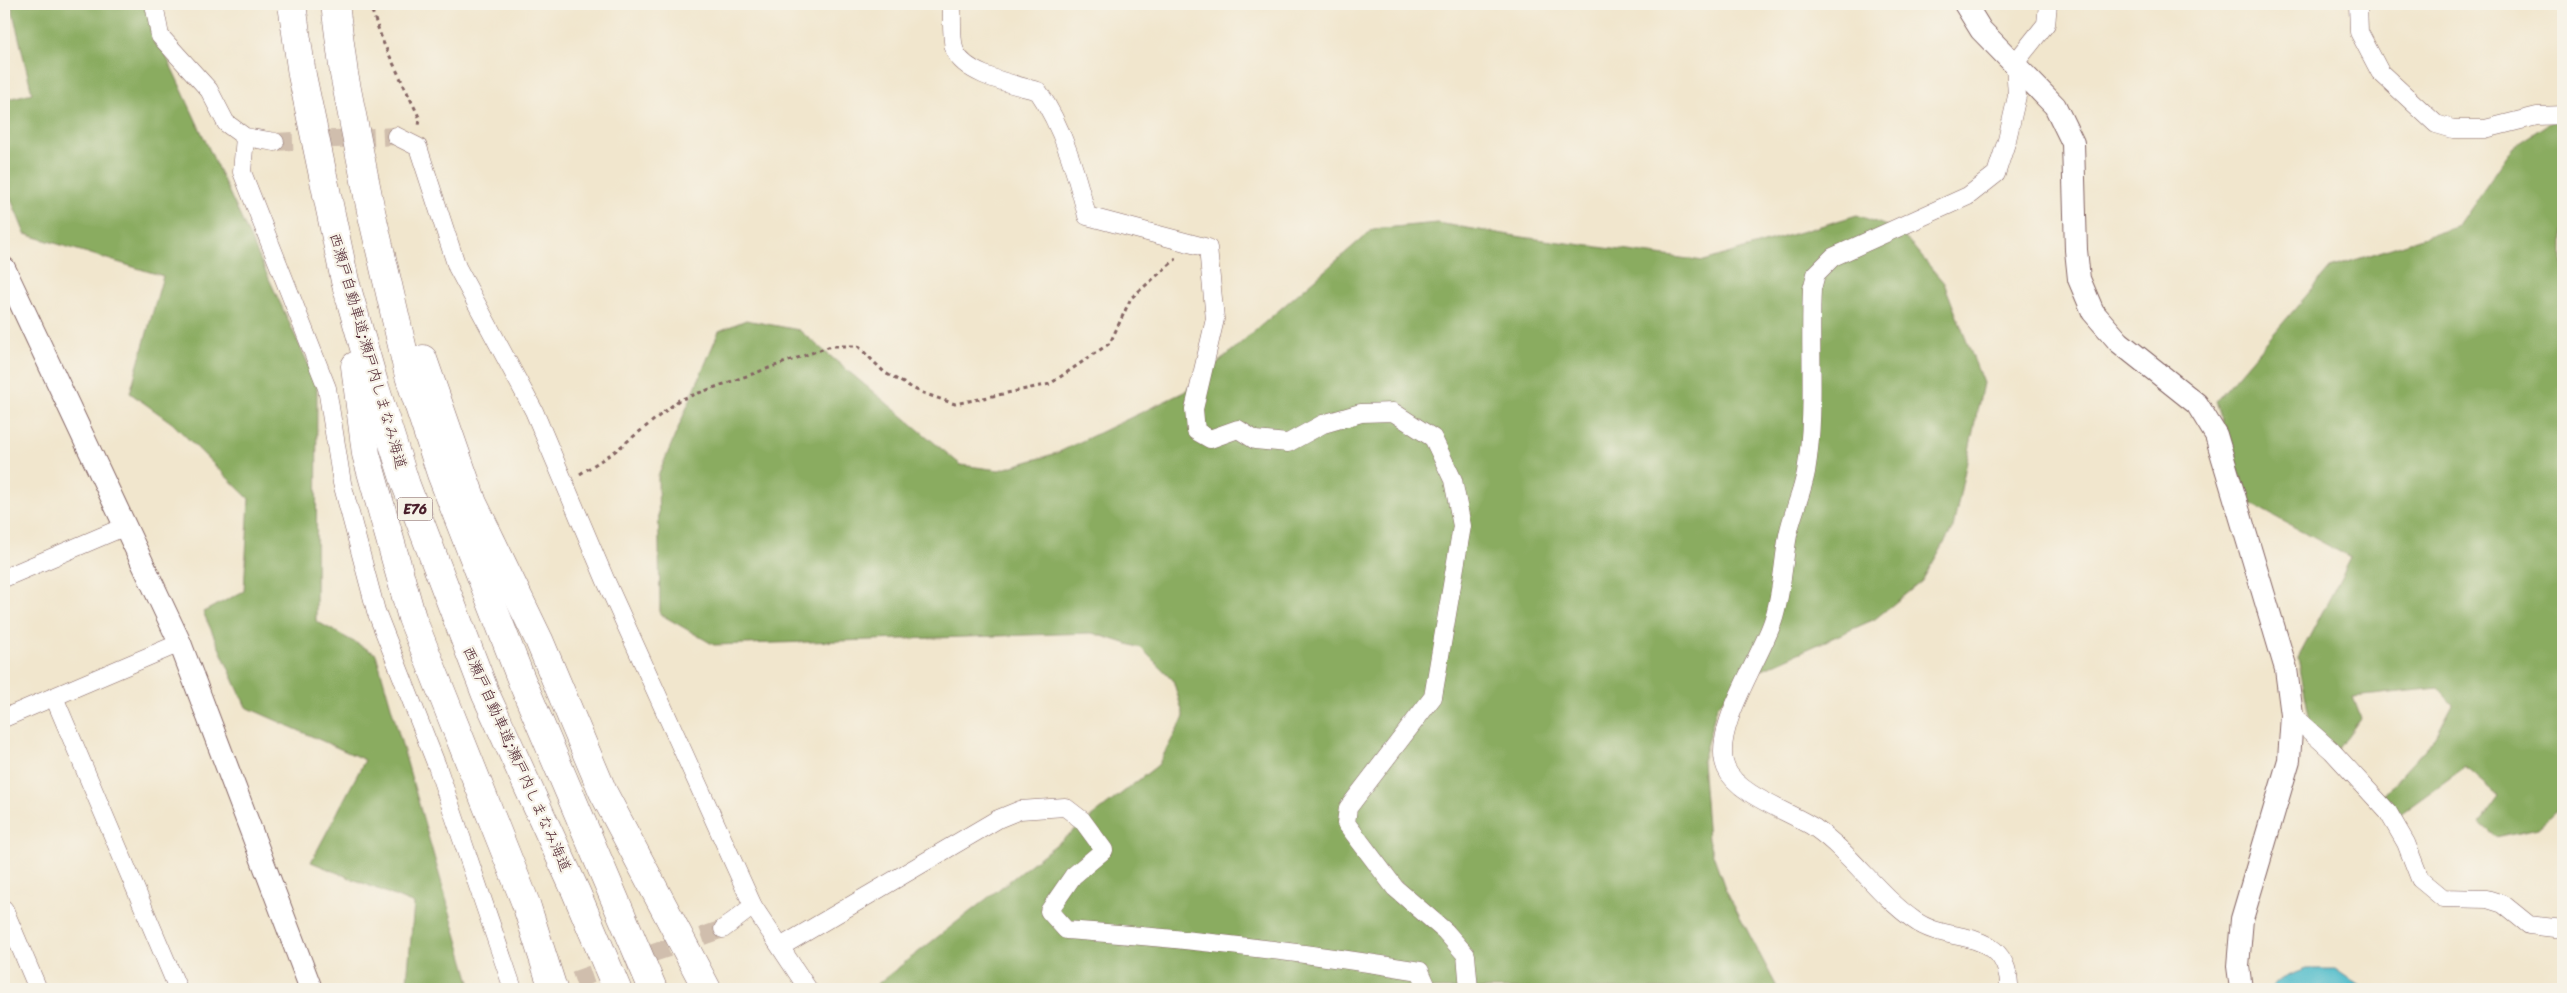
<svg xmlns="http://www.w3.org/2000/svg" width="2567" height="993" font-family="Sriracha,'Klee One',sans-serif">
  <rect width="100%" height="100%" fill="#f7f3e8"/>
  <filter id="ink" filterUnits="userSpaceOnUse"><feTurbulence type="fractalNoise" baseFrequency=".02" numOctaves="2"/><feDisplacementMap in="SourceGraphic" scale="10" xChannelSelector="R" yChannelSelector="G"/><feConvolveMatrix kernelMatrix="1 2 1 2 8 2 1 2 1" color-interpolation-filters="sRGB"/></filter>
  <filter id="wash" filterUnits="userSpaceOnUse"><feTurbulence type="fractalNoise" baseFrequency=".0096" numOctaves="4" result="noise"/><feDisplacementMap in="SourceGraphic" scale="20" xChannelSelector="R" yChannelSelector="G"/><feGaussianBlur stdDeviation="1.12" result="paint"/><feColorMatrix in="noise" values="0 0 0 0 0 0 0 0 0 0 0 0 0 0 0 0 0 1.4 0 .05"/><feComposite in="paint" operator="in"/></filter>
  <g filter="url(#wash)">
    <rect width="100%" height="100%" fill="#f1e6cd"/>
    <!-- forest -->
    <g fill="#8aac60" stroke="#6a6646">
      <path d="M11 4H149L158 38 317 383 316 621 376 654 472 989H411L407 981 414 904 311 862 365 760 246 707 203 612 244 591 249 499 172 423 130 393 163 276 25 234 4 182V100L32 93Z"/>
      <path d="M2563 114V805L2538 828 2496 837 2480 823 2499 797 2465 767 2396 817 2381 797 2436 737 2453 705 2438 688 2353 697 2361 718 2337 750 2310 721 2298 658 2351 558 2248 502 2216 401 2330 268 2459 226 2514 146Z"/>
      <path d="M1857 215 1900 231 1944 283 1983 383 1953 528 1922 581 1875 619 1738 680 1717 707 1702 761 1708 840 1725 888 1778 989H871L1158 765 1184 717 1173 680 1141 648 1092 633 714 645 660 614 658 476 719 331 746 320 799 330 961 465 999 470 1057 453 1184 392 1373 229 1437 223 1522 237 1704 261Z"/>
    </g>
    <!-- water -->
    <path fill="#50bcca" stroke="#4d6e7a" d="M2306 969H2335L2364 989H2270C2277 978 2293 974 2306 969Z"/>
  </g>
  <g filter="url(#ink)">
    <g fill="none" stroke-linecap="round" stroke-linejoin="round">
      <!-- minor-tunnel -->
      <g stroke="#d0bead" stroke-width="18" stroke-dasharray="18 9" stroke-linecap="butt">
        <path d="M275 142 396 136"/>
        <path d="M549 989 723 929"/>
      </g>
      <!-- minor casing -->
      <g stroke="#846564" stroke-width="19">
        <g id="minor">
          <path d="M154 4 160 36 209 90 226 123 245 137 275 142"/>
          <path d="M952 4C952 15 951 41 955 51 966 76 1014 84 1038 91 1063 127 1076 173 1087 216L1208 248 1215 319 1194 409 1196 431 1210 439 1238 429 1255 440 1288 443 1323 424 1361 413 1393 412 1433 438 1453 480 1462 526 1433 697 1348 808 1346 823 1395 888 1445 931 1466 955 1469 989"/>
          <path d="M2358 4 2359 32 2380 72 2436 124 2453 129H2485L2537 116 2563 115"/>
          <path d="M396 136 418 147 457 267 534 411 605 579 753 906 808 989"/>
          <path d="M245 137 242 172 327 388 342 483 376 611 437 766 513 989"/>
          <path d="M4 578 126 526"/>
          <path d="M54 697 178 989"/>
          <path d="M2292 715 2332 751 2388 812 2406 843 2420 879 2443 898 2487 899 2503 904 2529 925 2563 929"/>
          <path d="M4 718 180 643"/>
          <path d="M4 909 38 989"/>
          <path d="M723 929 753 906"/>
          <path d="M782 946 998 819 1020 810 1065 807 1082 820 1104 850 1073 876 1049 911 1066 930C1184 938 1302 952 1420 971L1428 989"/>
          <path d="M2009 989C2010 976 2005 959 1994 950 1972 932 1940 939 1914 920 1877 894 1852 854 1815 828 1791 812 1737 795 1726 768 1710 731 1761 658 1773 621 1782 594 1783 563 1788 535 1792 514 1802 494 1806 472 1816 413 1809 350 1812 289L1816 274 1833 257 1968 196 1996 174 2007 140 2017 96 2015 63 2046 24 2048 4"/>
        </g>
      </g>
      <!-- tertiary casing -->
      <g stroke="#846564" stroke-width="24">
        <g id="tertiary">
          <path d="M1965 4 1981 30 2055 106 2073 143 2076 250 2079 279 2093 312 2119 342 2197 404 2216 435 2286 669 2292 715 2289 760 2242 919 2238 966 2241 989"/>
          <path d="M4 268 180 643 311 989"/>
        </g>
      </g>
      <!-- motorway casing -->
      <g stroke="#846564" stroke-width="29">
        <g id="motorway">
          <path d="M292 4 302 75 345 281 376 390 406 485 486 695 576 892 617 989"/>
          <path d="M335 4 344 74 371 211 409 376 441 474 521 679 653 989"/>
          <path d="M423 359 473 503 539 640 603 792 707 989"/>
          <path d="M355 366 366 454 412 618 526 904 553 989"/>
        </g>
      </g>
      <!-- path -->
      <g stroke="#846564" stroke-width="3" stroke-dasharray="4 4" stroke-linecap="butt">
        <path d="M372 11 383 42 420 119 419 126"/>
        <path d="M580 474 614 452 679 400 831 346H858L885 373 920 392 955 404 1050 384 1110 343 1131 298 1176 259"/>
      </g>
      <!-- minor -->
      <use href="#minor" stroke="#fff" stroke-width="18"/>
      <!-- tertiary -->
      <use href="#tertiary" stroke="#fff" stroke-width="22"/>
      <!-- motorway -->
      <use href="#motorway" stroke="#fff" stroke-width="28"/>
    </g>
  </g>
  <g text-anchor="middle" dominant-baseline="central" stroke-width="4.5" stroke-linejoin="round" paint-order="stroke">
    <!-- shield labels -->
    <rect fill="#f7f3e8" stroke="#7e5f64" stroke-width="1" x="397.5" y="497.5" width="35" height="23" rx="4"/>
    <g font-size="14" font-weight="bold" fill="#4a1f2b">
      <text x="415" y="509">E76</text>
    </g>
    <!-- street labels -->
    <g font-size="15" fill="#4a1f2b" stroke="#f7f3e8">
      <text transform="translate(368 351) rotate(74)">西瀬戸自動車道;瀬戸内しまなみ海道</text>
      <text transform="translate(517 759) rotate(66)">西瀬戸自動車道;瀬戸内しまなみ海道</text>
    </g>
  </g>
  <!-- margin -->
  <rect width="2567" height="993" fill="none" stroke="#f7f3e8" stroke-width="20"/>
</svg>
